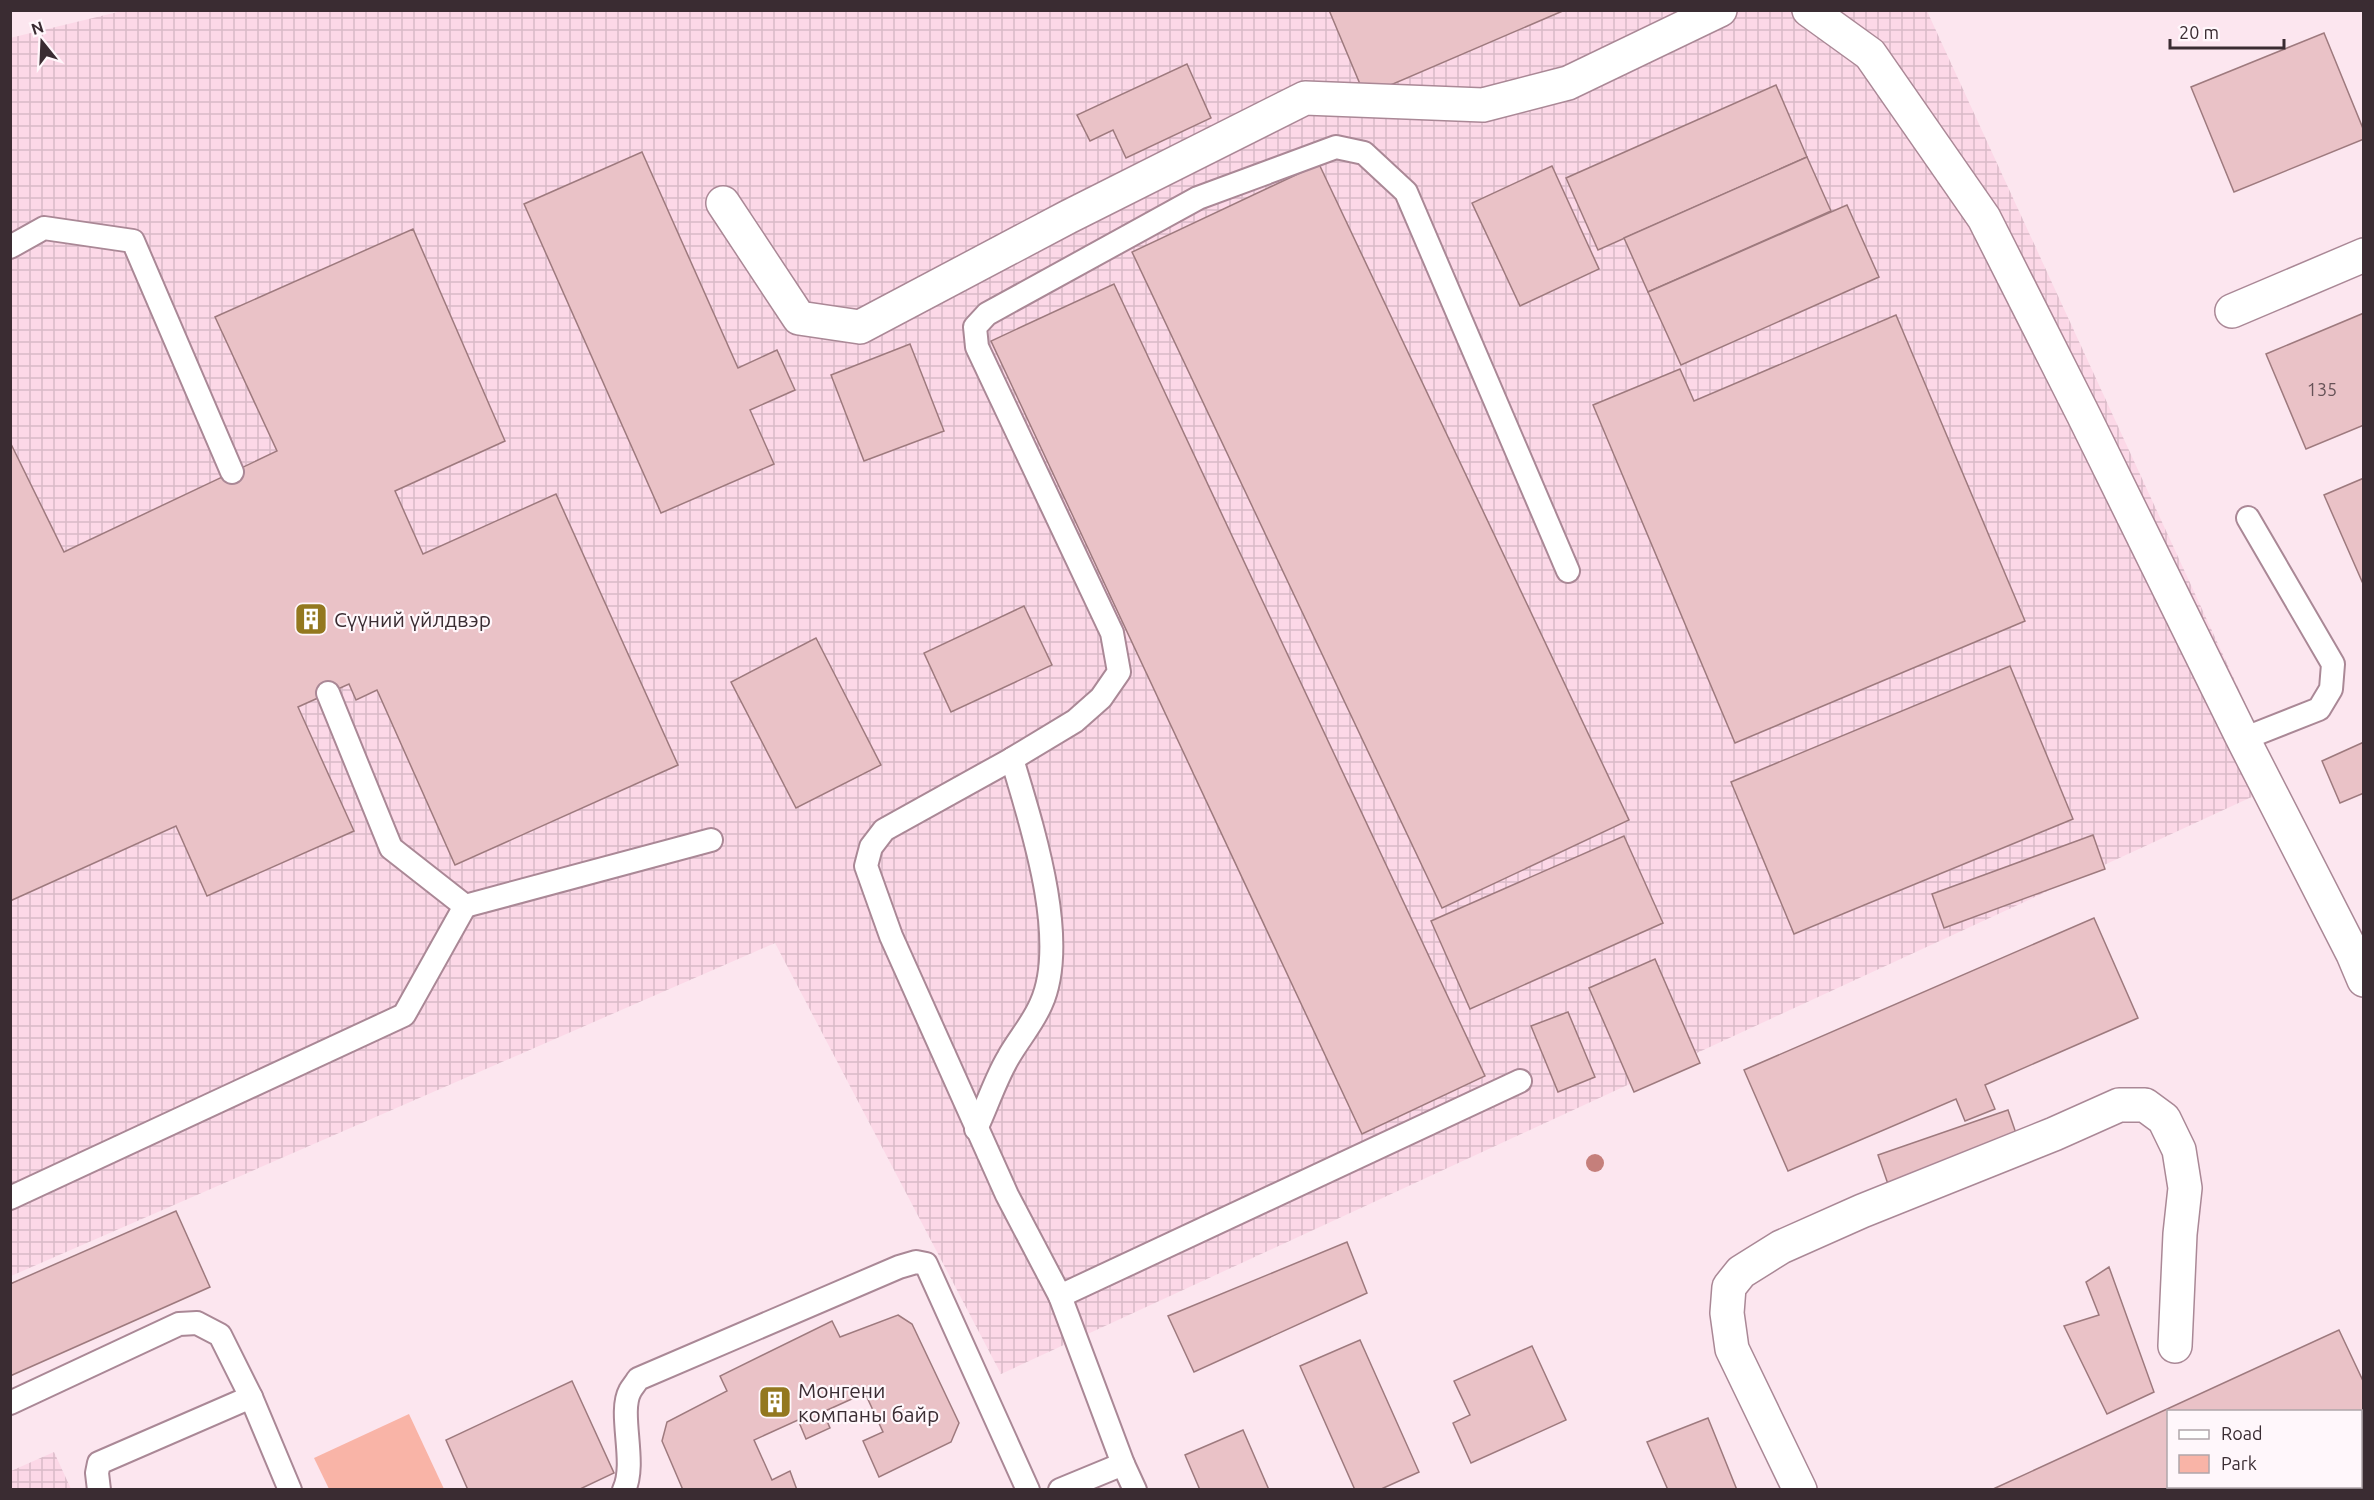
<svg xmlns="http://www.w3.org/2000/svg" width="2374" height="1500" font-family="Ubuntu,sans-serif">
  <defs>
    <pattern id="industrial-grid" width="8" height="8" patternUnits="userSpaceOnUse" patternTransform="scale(1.5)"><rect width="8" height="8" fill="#fcd8e7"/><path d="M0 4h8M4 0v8" fill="none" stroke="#d9bac7"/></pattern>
  </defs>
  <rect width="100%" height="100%" fill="#fce6ef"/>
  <!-- industrial -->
  <g fill="url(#industrial-grid)">
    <path d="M126 10 1927 11 2282 783 1001 1374 775 943 11 1276 10 38Z"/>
    <path d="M54 1452 71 1489H11V1471Z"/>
  </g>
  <!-- green -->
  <path fill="#f9b4a7" d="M409 1414 444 1489H329L314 1458Z"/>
  <!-- building -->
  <g fill="#eac2c7" stroke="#9e7a7e" stroke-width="1.5">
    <path d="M1329 10H1565L1365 96Z"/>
    <path d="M2324 33 2364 131V139L2234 192 2191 87Z"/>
    <path d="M1187 64 1211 118 1126 158 1113 130 1090 141 1077 115Z"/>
    <path d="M1776 85 1807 157 1598 250 1566 178Z"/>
    <path d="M642 152 738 368 777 350 795 390 750 410 774 464 661 513 524 204Z"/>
    <path d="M1807 157 1831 211 1648 292 1624 238Z"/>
    <path d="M1319 164 1629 820 1442 908 1132 252Z"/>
    <path d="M1552 166 1599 269 1520 306 1472 203Z"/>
    <path d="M1847 205 1879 277 1681 365 1648 292Z"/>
    <path d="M413 229 505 441 395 491 423 554 556 494 678 765 455 865 377 690 356 700 349 684 298 707 354 831 207 896 176 826 10 901V442L64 552 277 451 215 317Z"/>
    <path d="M1114 284 1485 1076 1362 1134 991 341Z"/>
    <path d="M2364 313V425L2306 449 2266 354Z"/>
    <path d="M1896 315 2025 621 1735 743 1593 405 1680 369 1694 401Z"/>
    <path d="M910 344 944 431 864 461 831 375Z"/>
    <path d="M2364 478V586L2324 495Z"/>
    <path d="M1024 606 1052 665 951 712 924 653Z"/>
    <path d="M816 638 881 765 796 808 731 682Z"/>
    <path d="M2010 666 2073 819 1794 934 1731 782Z"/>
    <path d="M2364 742V793L2340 803 2322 761Z"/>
    <path d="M2093 835 2105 869 1944 928 1932 894Z"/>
    <path d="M1624 836 1663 923 1470 1009 1431 921Z"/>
    <path d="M2094 918 2138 1018 1985 1085 1995 1109 1965 1121 1956 1099 1788 1171 1744 1070Z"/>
    <path d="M1655 959 1700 1063 1634 1092 1589 988Z"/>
    <path d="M1568 1012 1595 1077 1558 1092 1531 1026Z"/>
    <path d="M2008 1110 2020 1145 1890 1190 1878 1155Z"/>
    <path d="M176 1211 210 1287 10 1376V1284Z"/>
    <path d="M1347 1242 1367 1293 1194 1372 1168 1316Z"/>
    <path d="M2109 1267 2154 1392 2107 1414 2064 1326 2099 1315 2086 1282Z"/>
    <path d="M898 1315 912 1324 959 1423 951 1442 879 1477 863 1441 883 1432 865 1393 823 1412 830 1428 806 1439 798 1420 754 1440 772 1480 790 1471 797 1490H683L662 1441 667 1422 727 1391 720 1376 832 1321 840 1337Z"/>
    <path d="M2339 1330 2364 1383V1436L2360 1437V1412H2168V1486H2253L2246 1490H1991Z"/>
    <path d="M1360 1340 1419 1472 1379 1490H1355L1300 1366Z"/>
    <path d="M1532 1346 1566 1420 1471 1463 1453 1423 1470 1415 1454 1381Z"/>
    <path d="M572 1381 614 1473 578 1490H468L446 1440Z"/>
    <path d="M1708 1418 1737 1490H1668L1647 1442Z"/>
    <path d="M1243 1430 1269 1490H1200L1185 1455Z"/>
  </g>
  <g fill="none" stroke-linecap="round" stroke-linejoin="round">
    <!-- lane casing -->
    <g stroke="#aa8896" stroke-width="26">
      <g id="lane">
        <path d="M10 247 44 228 133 241 232 472"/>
        <path d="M328 693 391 848 465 906 711 840"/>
        <path d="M2243 739 2319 709 2331 689 2333 664 2248 518"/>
        <path d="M976 1129C987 1106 995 1080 1008 1058 1018 1040 1033 1023 1041 1004 1070 940 1031 823 1012 759"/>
        <path d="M10 1198 404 1015 465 906"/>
        <path d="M1060 1296 1520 1081"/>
        <path d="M10 1403 179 1324 197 1323 220 1335 251 1397 290 1490"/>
        <path d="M99 1490 97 1473 99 1463 251 1397"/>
        <path d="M624 1490C637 1463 618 1413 630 1391 632 1387 636 1383 638 1379L899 1267 916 1262 926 1264 1028 1490"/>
        <path d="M1060 1490 1123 1464"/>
        <path d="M1135 1490 1123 1464 1060 1296 1007 1195 891 936 866 866 871 847 884 830 1012 759 1075 721 1101 698 1119 672 1112 633 977 347 975 327 987 314 1198 198 1336 147 1364 153 1406 192 1568 571"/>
      </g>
    </g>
    <!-- street casing -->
    <g stroke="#aa8896" stroke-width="36">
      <g id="street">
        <path d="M1809 10 1870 54 1984 218 2084 416 2243 739 2353 954 2364 980"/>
        <path d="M723 203 799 318 860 327 1068 217 1305 98 1483 105 1568 83 1720 10"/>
        <path d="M2232 311 2364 255"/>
        <path d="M1800 1490 1732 1349 1727 1313 1729 1287 1741 1272 1781 1247 1862 1211 2054 1134 2119 1105H2145L2164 1119 2179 1150 2185 1188 2180 1234 2175 1346"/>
      </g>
    </g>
    <!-- lane -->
    <use href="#lane" stroke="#fff" stroke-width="22"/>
    <!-- street -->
    <use href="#street" stroke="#fff" stroke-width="33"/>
  </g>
  <!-- trees -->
  <circle fill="#c57f7b" cx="1595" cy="1163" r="9"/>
  <!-- icons -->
  <defs>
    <g id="building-square" transform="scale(1.725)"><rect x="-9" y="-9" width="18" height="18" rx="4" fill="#93781f" stroke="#fff7fb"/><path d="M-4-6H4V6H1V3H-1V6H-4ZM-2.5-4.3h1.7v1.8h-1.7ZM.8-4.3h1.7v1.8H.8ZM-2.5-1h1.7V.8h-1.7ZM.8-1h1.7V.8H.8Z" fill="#fff"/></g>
  </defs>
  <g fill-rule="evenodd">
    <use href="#building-square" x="311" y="619"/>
    <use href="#building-square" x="775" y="1402"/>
  </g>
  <g text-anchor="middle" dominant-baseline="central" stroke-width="4.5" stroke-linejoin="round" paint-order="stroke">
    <!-- number labels -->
    <g font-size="18" fill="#665257">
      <text x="2322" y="389">135</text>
    </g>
    <!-- poi labels -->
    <g font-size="21" fill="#3a2c32" stroke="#fff7fb" text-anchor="start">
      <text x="334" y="619">Сүүний үйлдвэр</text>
      <text x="798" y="1390">Монгени<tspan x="798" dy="24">компаны байр</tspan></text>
    </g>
  </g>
  <!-- border -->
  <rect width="2374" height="1500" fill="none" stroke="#3a2c32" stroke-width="24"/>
  <!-- legend -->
  <rect x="2167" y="1410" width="195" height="78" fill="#fff7fb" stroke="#b0a6ab" stroke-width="1.5"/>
  <rect x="2179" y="1430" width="30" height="9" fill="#ffffff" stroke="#b0a6ab" stroke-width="1.5"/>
  <text x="2221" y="1440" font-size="18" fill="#3a2c32">Road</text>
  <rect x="2179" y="1455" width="30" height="18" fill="#f9b4a7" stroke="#b0a6ab" stroke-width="1.5"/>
  <text x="2221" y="1470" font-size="18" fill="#3a2c32">Park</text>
  <!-- north arrow -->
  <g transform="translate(42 42) rotate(342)" stroke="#fff7fb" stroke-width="4.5" paint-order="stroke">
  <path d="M0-4.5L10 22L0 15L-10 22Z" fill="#3a2c32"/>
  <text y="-9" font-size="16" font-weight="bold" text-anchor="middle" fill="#3a2c32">N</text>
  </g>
  <!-- scale -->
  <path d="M2170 39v9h114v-9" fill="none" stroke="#3a2c32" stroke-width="3"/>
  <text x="2179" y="39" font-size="18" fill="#3a2c32" stroke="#fff7fb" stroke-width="4.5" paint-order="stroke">20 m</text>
</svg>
